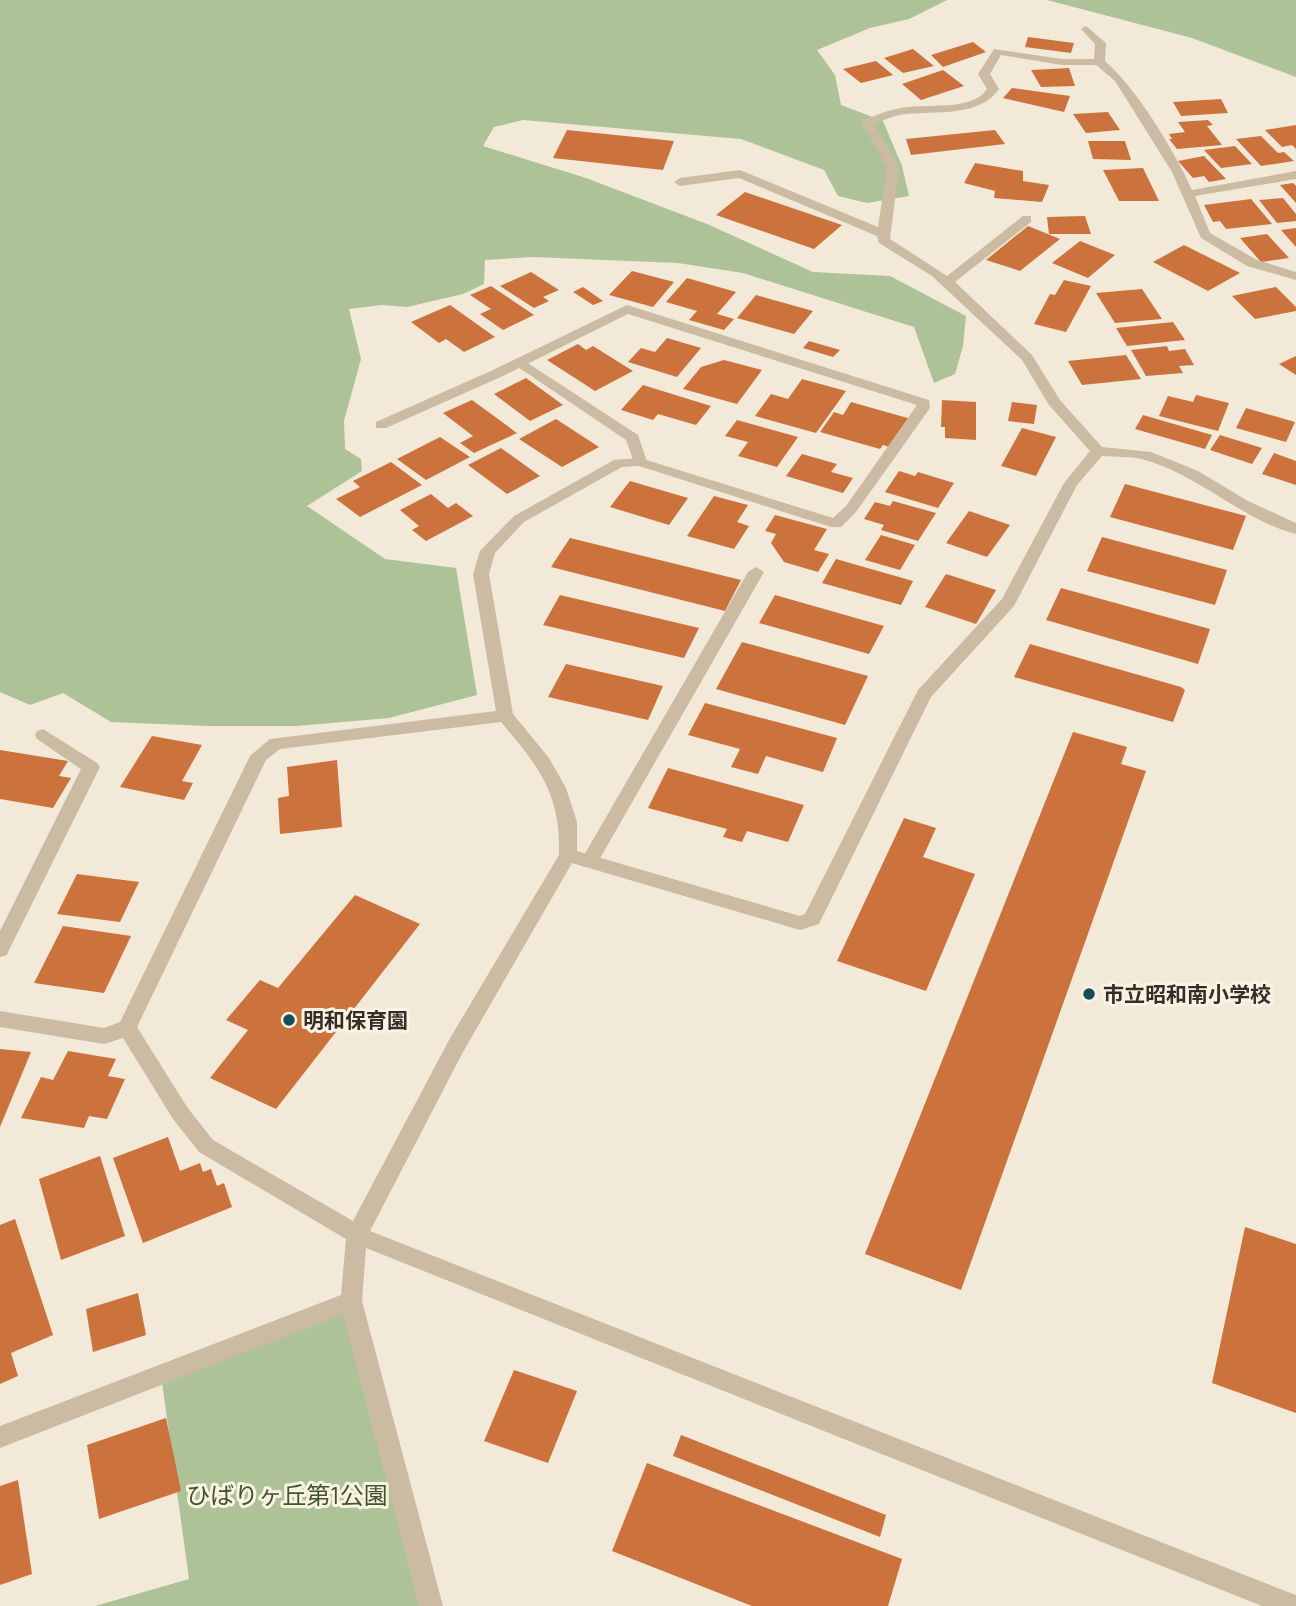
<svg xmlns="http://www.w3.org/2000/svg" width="1296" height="1606" font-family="Manrope,'Noto Sans JP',sans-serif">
  <rect width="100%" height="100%" fill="#f2e9d8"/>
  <!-- green -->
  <g fill="#aec297">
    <path d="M0 0H947L909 19 870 28 817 50 835 75 841 105 883 121 902 166 909 196 867 203 838 196 824 170 741 139 523 120 494 127 483 146 586 178 707 224 813 272 890 276 966 316 963 346 955 374 934 383 914 327 743 273 678 263 533 257 485 260 484 284 463 294 407 307 382 305 349 309 361 359 344 421 345 449 361 459 362 471 307 506 385 559 456 568 477 695 389 718 296 726H208L111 722 63 693 30 705 0 692Z"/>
    <path d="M1047 0H1296V77L1192 38Z"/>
    <path d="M351 1301 426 1606H95L189 1579 161 1375Z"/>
  </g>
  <!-- building -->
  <g fill="#cc723c">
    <path d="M1028 37 1074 43 1071 53 1025 47Z"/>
    <path d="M973 42 986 52 943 67 931 55Z"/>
    <path d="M913 49 934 66 903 73 884 58Z"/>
    <path d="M876 61 893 75 861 83 843 69Z"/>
    <path d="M1069 68 1075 86 1041 87 1031 70Z"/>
    <path d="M943 70 964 86 921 100 902 84Z"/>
    <path d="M1012 88 1070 96 1064 112 1003 98Z"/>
    <path d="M1221 99 1228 113 1181 116 1173 102Z"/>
    <path d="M1108 112 1120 130 1086 133 1073 114Z"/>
    <path d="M1208 120 1213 125 1207 126 1222 145 1177 149 1169 139H1172L1169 134 1185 132 1178 122Z"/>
    <path d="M1296 125V149L1292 145 1282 147 1265 130Z"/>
    <path d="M567 130 674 141 663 170 553 158Z"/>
    <path d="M995 130 1005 144 911 155 906 139Z"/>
    <path d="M1261 136 1278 153 1284 152 1294 161 1261 166 1236 139Z"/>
    <path d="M1088 141H1125L1131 160 1093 159Z"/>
    <path d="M1235 146 1252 164 1221 168 1204 150Z"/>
    <path d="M1204 156 1226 179 1209 182 1204 176 1193 178 1178 161Z"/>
    <path d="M975 163 1023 171V181L1049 185 1042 202 994 198 995 191 964 183Z"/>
    <path d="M1143 168 1159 201H1119L1103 170Z"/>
    <path d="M1293 183 1296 186V203L1280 185Z"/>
    <path d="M745 192 842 225 814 249 716 215Z"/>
    <path d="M1283 198 1296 214V221L1277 223 1259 200Z"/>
    <path d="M1251 199 1272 224 1226 229 1220 221 1213 222 1204 205Z"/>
    <path d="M1085 216 1091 234H1049L1047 217Z"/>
    <path d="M1028 226 1060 239 1020 271 986 260Z"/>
    <path d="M1296 228V247L1281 230Z"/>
    <path d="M1267 234 1289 258 1261 262 1240 238Z"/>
    <path d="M1080 241 1115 255 1088 278 1052 263Z"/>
    <path d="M1184 245 1240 273 1208 291 1153 262Z"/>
    <path d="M632 271 674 282 653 307 609 295Z"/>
    <path d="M531 272 559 290 543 297 549 301 534 308 500 286Z"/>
    <path d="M687 278 736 292 717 314 734 319 724 330 689 320 697 311 666 302Z"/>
    <path d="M1064 280 1091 286 1066 332 1034 324 1050 294 1055 295Z"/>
    <path d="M491 286 534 315 503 330 480 314 491 309 470 295Z"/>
    <path d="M583 287 603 301 593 305 573 292Z"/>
    <path d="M1276 287 1296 307V311L1255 319 1232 296Z"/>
    <path d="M1142 289 1162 319 1115 323 1096 293Z"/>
    <path d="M756 295 813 311 794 334 737 318Z"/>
    <path d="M450 305 495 337 464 352 446 339 439 343 411 322Z"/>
    <path d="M1173 322 1185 340 1127 346 1116 328Z"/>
    <path d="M667 338 701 348 677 377 628 362 641 348 655 352Z"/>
    <path d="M809 341 840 350 833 357 803 348Z"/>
    <path d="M578 344 586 350 593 346 633 371 595 391 547 360Z"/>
    <path d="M1167 346 1169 351 1185 349 1194 365 1179 366 1183 373 1146 376 1131 350Z"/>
    <path d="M1126 355 1141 379 1082 385 1068 361Z"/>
    <path d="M1296 356V375L1279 364Z"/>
    <path d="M724 360 762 370 737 404 683 389 701 367Z"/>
    <path d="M526 378 563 405 530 421 494 394Z"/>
    <path d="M802 379 846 391 816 433 755 416 771 394 788 399Z"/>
    <path d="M643 385 711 406 696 425 658 414 653 420 621 410Z"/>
    <path d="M1196 395 1229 403 1218 431 1159 416 1168 396 1193 402Z"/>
    <path d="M472 400 517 433 474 453 460 443 473 436 443 413Z"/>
    <path d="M942 400 976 402V440L945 438V427H941Z"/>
    <path d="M851 402 911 419 892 448 883 445 880 449 820 432 834 412 843 415Z"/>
    <path d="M1012 402 1037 405 1034 424 1008 421Z"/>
    <path d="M1246 408 1295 422 1286 442 1236 428Z"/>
    <path d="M1143 415 1212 435 1205 449 1135 429Z"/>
    <path d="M556 419 599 447 562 467 519 439Z"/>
    <path d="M737 420 798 437 777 467 738 456 748 442 725 436Z"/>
    <path d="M1022 428 1056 437 1036 476 1001 466Z"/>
    <path d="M1220 435 1262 448 1252 464 1210 450Z"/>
    <path d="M440 437 470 457 426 480 397 459Z"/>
    <path d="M501 448 540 476 507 494 468 465Z"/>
    <path d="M1274 453 1296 461V485L1262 474Z"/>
    <path d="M802 454 837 464 831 472 853 478 843 493 786 476Z"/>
    <path d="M391 462 422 485 360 517 336 499 360 487 353 481Z"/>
    <path d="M899 471 915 476 918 472 954 483 938 508 885 492Z"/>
    <path d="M630 481 688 498 669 525 610 507Z"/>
    <path d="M1125 484 1246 516 1233 550 1110 517Z"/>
    <path d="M431 494 448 508 456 503 473 516 426 541 412 530 419 526 400 510Z"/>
    <path d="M714 496 748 505 737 522 749 526 734 549 687 536Z"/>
    <path d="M893 501 936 513 918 541 881 530 884 525 864 519 875 502 890 506Z"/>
    <path d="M969 511 1010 525 987 557 946 543Z"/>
    <path d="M775 515 827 529 814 550 829 554 818 572 784 562 771 543 776 534 765 531Z"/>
    <path d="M881 535 915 545 900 570 865 560Z"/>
    <path d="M1102 537 1227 570 1215 605 1087 571Z"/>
    <path d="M570 538 741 580 725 611 551 567Z"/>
    <path d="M836 559 913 581 901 605 822 583Z"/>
    <path d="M946 574 996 590 976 624 925 607Z"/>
    <path d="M1061 588 1210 629 1198 664 1046 620Z"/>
    <path d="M560 595 699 628 684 658 543 625Z"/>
    <path d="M775 595 884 626 869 654 759 623Z"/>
    <path d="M742 642 868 676 845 725 716 689Z"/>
    <path d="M1030 644 1181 687 1185 690 1173 722 1014 677Z"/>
    <path d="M566 664 663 686 648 720 548 697Z"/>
    <path d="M705 703 837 738 823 772 766 756 758 774 731 767 740 749 688 735Z"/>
    <path d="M1073 732 1127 747 1121 764 1146 771 961 1290 865 1254Z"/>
    <path d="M152 736 202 745 182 781 193 783 184 800 120 787Z"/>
    <path d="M0 750 68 761 59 776 71 778 53 808 0 799Z"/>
    <path d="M337 760 342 827 280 834 278 798 289 796 287 767Z"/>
    <path d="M668 768 804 805 788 842 747 831 742 842 723 837 727 829 648 808Z"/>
    <path d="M904 818 936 828 923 857 975 874 926 991 837 961Z"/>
    <path d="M77 874 139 882 120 922 57 914Z"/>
    <path d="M355 895 420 924 276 1109 210 1078 248 1030 226 1020 260 980 278 988Z"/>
    <path d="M63 926 131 936 104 993 34 983Z"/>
    <path d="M0 1049 31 1052 0 1127Z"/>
    <path d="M68 1051 116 1059 108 1076 125 1079 107 1119 89 1116 84 1128 21 1118 41 1077 53 1080Z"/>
    <path d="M168 1137 180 1171 200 1163 203 1172 211 1169 217 1186 224 1183 232 1207 143 1243 113 1158Z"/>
    <path d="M100 1156 125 1236 61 1260 39 1179Z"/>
    <path d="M15 1219 53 1335 11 1353 18 1376 0 1384V1225Z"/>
    <path d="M1245 1227 1296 1244V1413L1212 1383Z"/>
    <path d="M138 1293 146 1335 93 1352 86 1309Z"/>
    <path d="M514 1370 577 1391 548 1463 484 1441Z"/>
    <path d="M166 1418 181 1491 99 1519 87 1445Z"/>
    <path d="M681 1435 886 1515 880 1537 673 1456Z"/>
    <path d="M647 1463 902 1559 888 1606H752L612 1551Z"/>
    <path d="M18 1480 32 1574 0 1585V1486Z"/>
  </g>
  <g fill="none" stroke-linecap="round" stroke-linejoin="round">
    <!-- service -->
    <g fill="#cbbba3" fill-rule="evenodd">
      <path d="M520 358 638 435 647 462 645 465H635L626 440 515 365V359Z"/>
      <path d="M756 567 764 572 595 867H583L580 862 583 857 748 572Z"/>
    </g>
    <!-- minor -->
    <g fill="#cbbba3" fill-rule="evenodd">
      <path d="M1086 26 1106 43 1105 61C1136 88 1175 151 1192 190L1296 171V179L1195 196 1210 233 1257 260 1296 272V280L1247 266 1201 238 1172 172 1115 81 1096 65H1062L1001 55 990 74 999 89C980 117 936 111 906 114 895 115 884 120 874 124L899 167 890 239 947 276 1023 216H1031V222L955 282 1032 355 1060 400 1102 447 1151 452 1198 471 1248 501 1296 523V534C1242 520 1199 475 1145 460 1132 456 1116 457 1102 456L1077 485 1014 606 931 697 819 924 800 930 572 863 463 1052 370 1231 1293 1594 1296 1595V1606H1262L366 1248 362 1301 443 1606H419L343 1314 0 1448V1426L341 1295 346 1239 199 1152 173 1119 123 1038 104 1044 0 1027V1011L104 1028 120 1022 250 756 270 739 496 711 473 574 480 551 514 516 614 460 640 458 833 518 846 506 917 405 628 314 503 376 386 428H376V422L493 370 627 305 929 400 930 408 856 512 841 527H831L639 466 622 467 524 522 495 553 489 574 513 714 549 758 566 788 577 822V851L800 916 805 914 918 690 1002 599 1064 483 1090 451 1049 405 1022 360 932 276 879 243 877 236 739 178 680 186 674 182 680 178 740 170 878 227 887 167 861 122 863 120C875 116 888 110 901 108 926 103 972 112 987 89L978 74 994 49 1062 59H1094L1095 44 1081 29ZM501 722C539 767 561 794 559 855L449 1040 353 1221 213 1140 187 1107 137 1027 266 760 280 749Z"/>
      <path d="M43 729 97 763 100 767 9 950 7 955 0 957V931L81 769 37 739 35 735 37 731Z"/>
    </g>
  </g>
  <!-- markers -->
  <g fill="#194c59" stroke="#faf3e4" stroke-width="2.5">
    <circle cx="1089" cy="994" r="7"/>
    <circle cx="289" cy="1020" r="7"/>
  </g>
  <g text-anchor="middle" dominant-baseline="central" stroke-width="6" stroke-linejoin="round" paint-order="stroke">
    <!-- poi labels -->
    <g font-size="21" font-weight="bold" fill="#352d26" stroke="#faf3e4" text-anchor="start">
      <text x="1103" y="994">市立昭和南小学校</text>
      <text x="303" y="1020">明和保育園</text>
    </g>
    <!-- near-park labels -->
    <g font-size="24" fill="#3f5528" stroke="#faf3e4">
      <text x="287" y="1494">ひばりヶ丘第1公園</text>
    </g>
  </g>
</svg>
